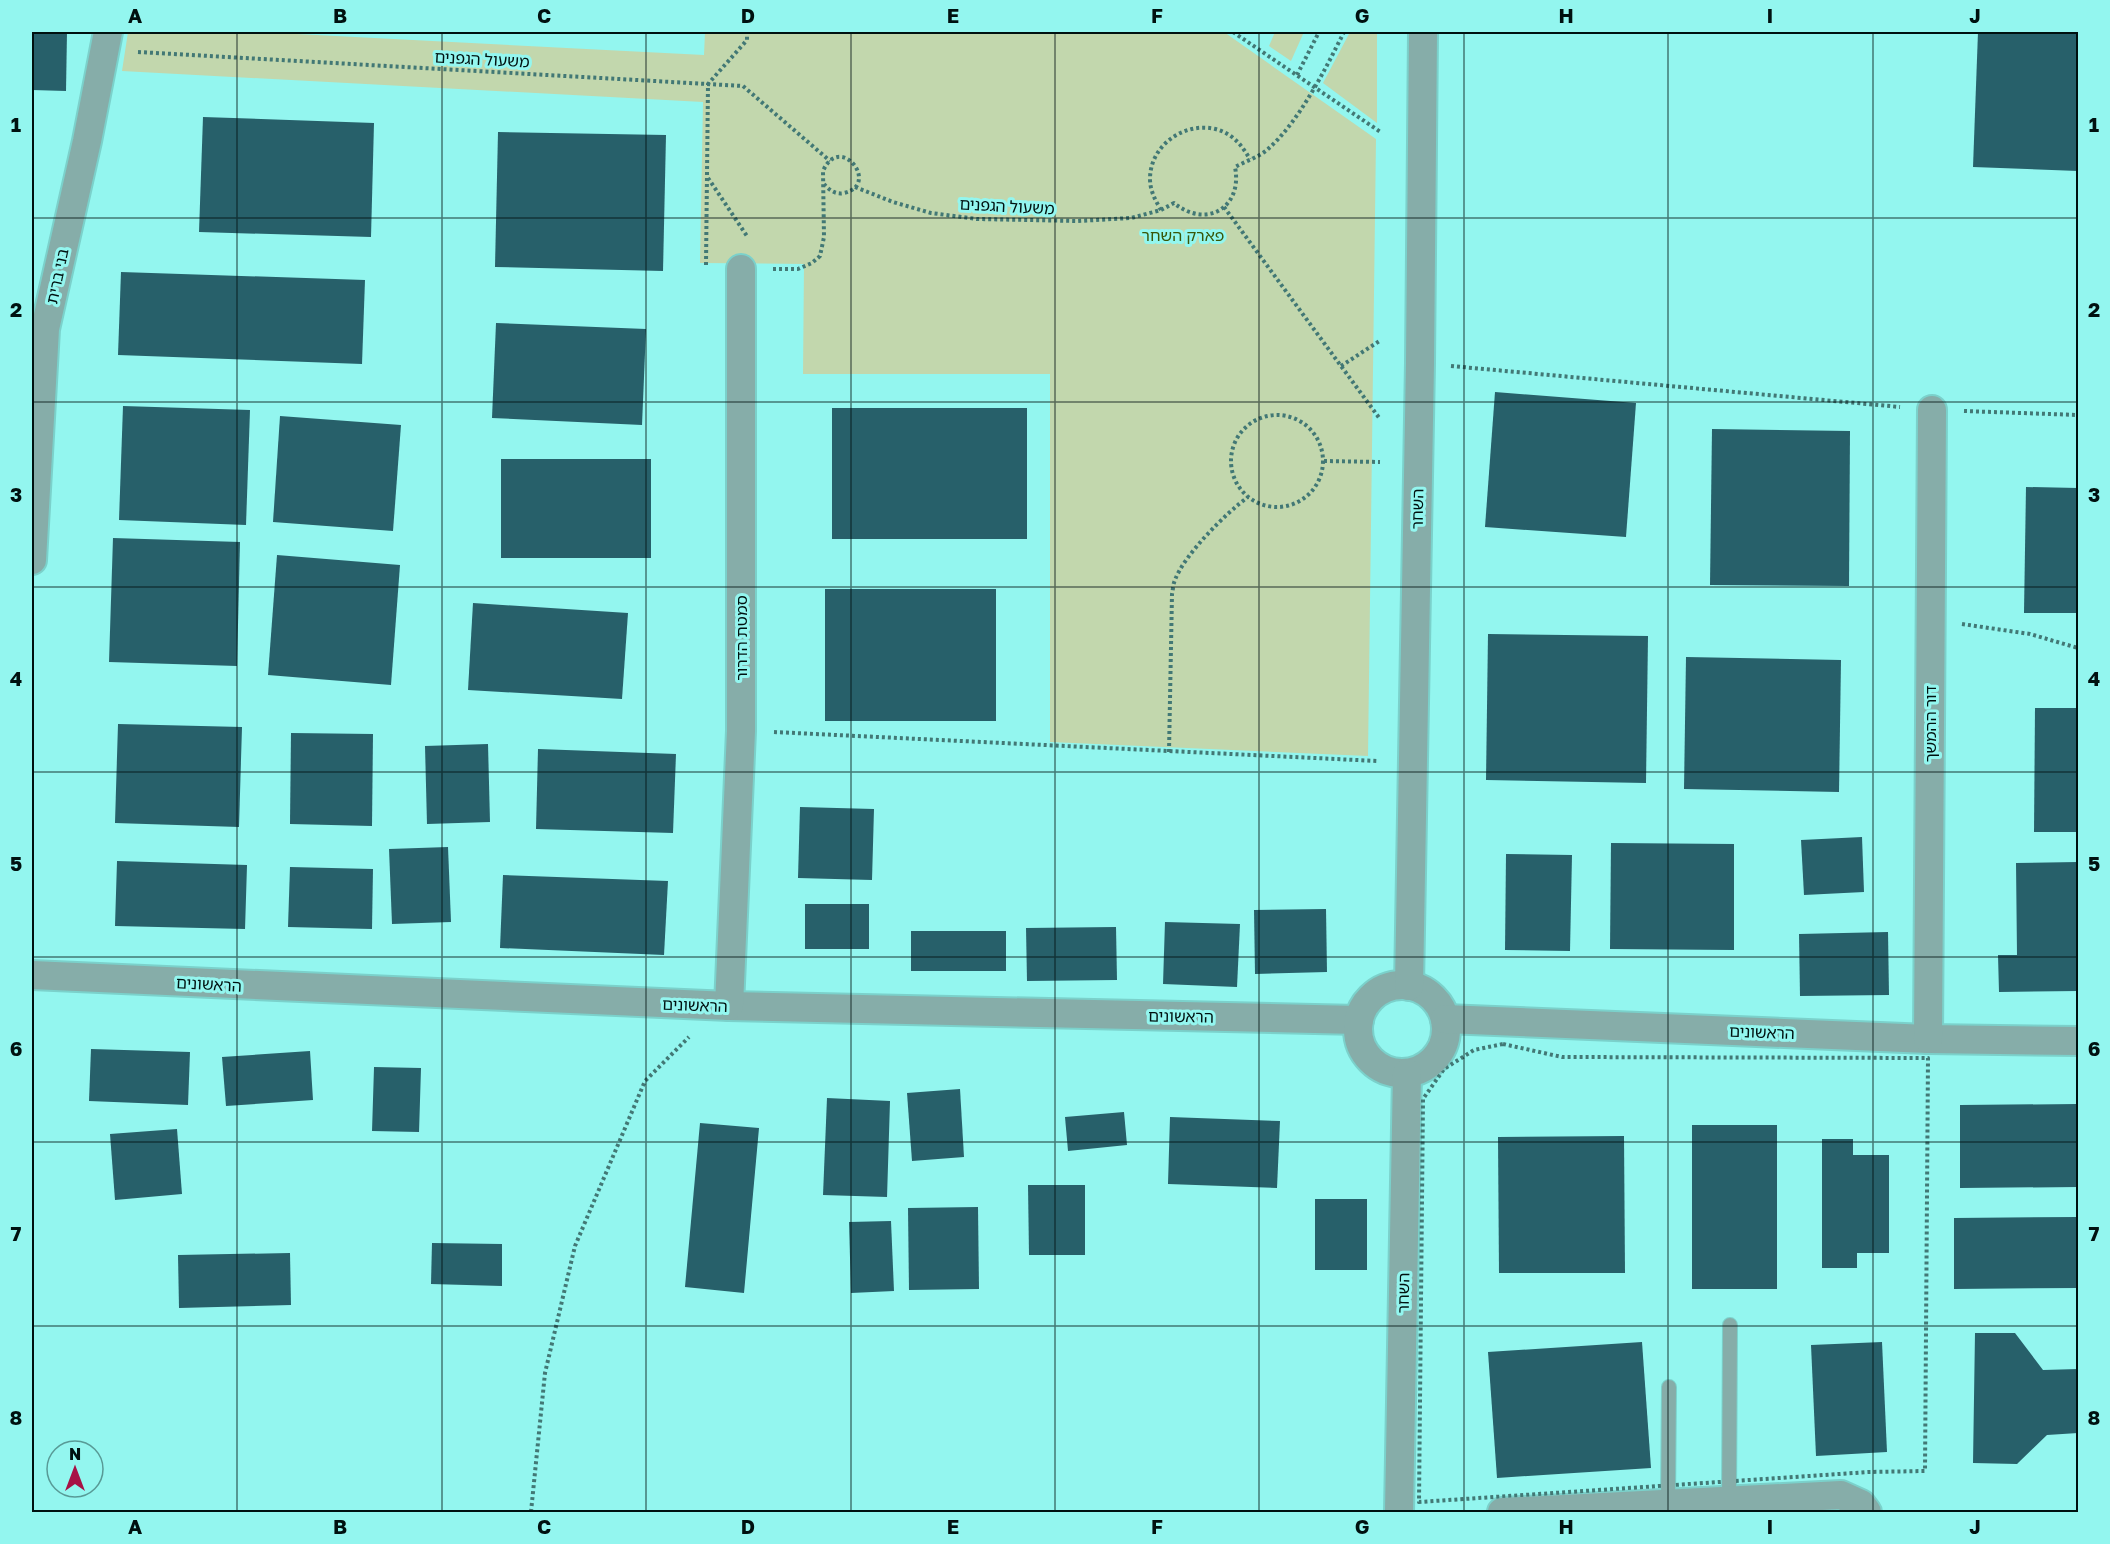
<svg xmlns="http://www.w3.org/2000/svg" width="2110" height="1544" font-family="'Golos Text','Noto Sans Hebrew',sans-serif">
  <rect width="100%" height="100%" fill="#93f6ef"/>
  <!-- green -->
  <g fill="#c2d7ad">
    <path d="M128 32H258L704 55 705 32H1224L1376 139 1368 756 1050 742V374H803L804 264 700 263 703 102 122 71Z"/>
    <path d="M1275 32H1304L1291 61 1269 46Z"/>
    <path d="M1350 32H1377V123L1323 83Z"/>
  </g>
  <!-- building -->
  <g fill="#27606a">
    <path d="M32 32H67L66 91 32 90Z"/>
    <path d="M1978 32H2078V171L1973 167Z"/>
    <path d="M203 117 374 123 371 237 199 232Z"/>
    <path d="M498 132 666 135 663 271 495 267Z"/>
    <path d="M121 272 365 280 362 364 118 355Z"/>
    <path d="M496 323 646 329 642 425 492 418Z"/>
    <path d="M1495 392 1636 403 1626 537 1485 527Z"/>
    <path d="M123 406 250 410 246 525 119 520Z"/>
    <rect x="832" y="408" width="195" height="131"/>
    <path d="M280 416 401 425 393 531 273 522Z"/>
    <path d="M1712 429 1850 431 1849 586 1710 585Z"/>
    <rect x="501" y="459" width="150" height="99"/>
    <path d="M2026 487 2078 488V613H2024Z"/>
    <path d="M113 538 240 542 237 666 109 662Z"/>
    <path d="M277 555 400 565 391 685 268 675Z"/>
    <rect x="825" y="589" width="171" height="132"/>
    <path d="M473 603 628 613 622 699 468 690Z"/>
    <path d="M1488 634 1648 636 1646 783 1486 780Z"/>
    <path d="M1686 657 1841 660 1839 792 1684 789Z"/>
    <path d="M2035 708H2078V832H2034Z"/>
    <path d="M118 724 242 727 239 827 115 823Z"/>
    <path d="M291 733 373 734 372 826 290 824Z"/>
    <path d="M488 744 490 822 427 824 425 746Z"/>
    <path d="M538 749 676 754 673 833 536 829Z"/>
    <path d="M800 807 874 809 872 880 798 878Z"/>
    <path d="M1862 837 1864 892 1804 895 1801 840Z"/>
    <path d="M1611 843 1734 844V950L1610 949Z"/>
    <path d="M448 847 451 922 392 924 389 849Z"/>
    <path d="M1506 854 1572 855 1570 951 1505 950Z"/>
    <path d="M117 861 247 865 245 929 115 926Z"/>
    <path d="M2078 862V991L1999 992 1998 955H2017L2016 863Z"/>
    <path d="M290 867 373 869 372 929 288 927Z"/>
    <path d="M503 875 668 881 664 955 500 948Z"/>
    <rect x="805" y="904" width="64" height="45"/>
    <path d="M1326 909 1327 972 1255 974 1254 910Z"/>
    <path d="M1165 922 1240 924 1237 987 1163 984Z"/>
    <path d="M1116 927 1117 980 1027 981 1026 928Z"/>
    <rect x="911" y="931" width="95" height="40"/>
    <path d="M1888 932 1889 995 1800 996 1799 934Z"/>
    <path d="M91 1049 190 1052 188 1105 89 1101Z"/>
    <path d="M310 1051 313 1100 226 1106 222 1057Z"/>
    <path d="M374 1067 421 1068 419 1132 372 1131Z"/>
    <path d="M960 1089 964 1157 912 1161 907 1093Z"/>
    <path d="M827 1098 890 1101 887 1197 823 1195Z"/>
    <path d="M2078 1104V1187L1960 1188V1105Z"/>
    <path d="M1124 1112 1127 1145 1068 1151 1065 1117Z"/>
    <path d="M1170 1117 1280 1121 1277 1188 1168 1184Z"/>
    <path d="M700 1123 759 1128 744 1293 685 1287Z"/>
    <rect x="1692" y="1125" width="85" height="164"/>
    <path d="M177 1129 182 1194 115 1200 110 1134Z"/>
    <path d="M1624 1136 1625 1273H1499L1498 1137Z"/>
    <path d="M1822 1139H1853V1155H1889V1253H1857V1268H1822Z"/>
    <path d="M1028 1185H1085V1255H1029Z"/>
    <rect x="1315" y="1199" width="52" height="71"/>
    <path d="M978 1207 979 1289 909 1290 908 1208Z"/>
    <path d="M2078 1217V1288L1954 1289V1218Z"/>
    <path d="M891 1221 894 1291 851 1293 849 1222Z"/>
    <path d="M432 1243 502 1244V1286L431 1284Z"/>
    <path d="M290 1253 291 1305 179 1308 178 1255Z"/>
    <path d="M1975 1333H2015L2043 1370 2078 1369V1433L2047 1435 2017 1464 1973 1463Z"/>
    <path d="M1642 1342 1651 1468 1497 1478 1488 1352Z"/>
    <path d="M1882 1342 1887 1452 1816 1456 1811 1345Z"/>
  </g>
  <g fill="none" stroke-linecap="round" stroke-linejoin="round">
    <!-- lane casing -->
    <g stroke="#7bd1cb" stroke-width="16">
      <g id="lane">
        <path d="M1729 1501 1730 1325"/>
        <path d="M1668 1504 1669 1387"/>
      </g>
    </g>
    <!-- street casing -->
    <g stroke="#7bd1cb" stroke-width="32">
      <g id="street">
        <path d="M32 560 45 329 87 141 108 32"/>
        <path d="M32 975 729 1006 1359 1020"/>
        <circle cx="1402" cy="1029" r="44"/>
        <path d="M1409 986 1420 363 1423 32"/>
        <path d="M729 1006 741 731V269"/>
        <path d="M1445 1019 1928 1039 2078 1041"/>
        <path d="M1928 1039 1932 410"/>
        <path d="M1399 1512 1407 1073"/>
        <path d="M1502 1512 1841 1495 1861 1504 1867 1512"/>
      </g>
    </g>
    <!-- path -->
    <g stroke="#427875" stroke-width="4" stroke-dasharray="3 3" stroke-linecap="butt">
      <path d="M1233 32 1382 133"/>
      <path d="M138 52 743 86 830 161"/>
      <path d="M1297 75 1319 32"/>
      <path d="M708 178 747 236"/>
      <path d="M855 187 893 202 931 213 977 219 1078 221 1131 218 1161 210 1174 203C1206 229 1243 208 1235 167 1246 161 1259 157 1268 149 1299 122 1326 68 1344 32"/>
      <path d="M1224 207 1380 419"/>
      <path d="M1161 210C1155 200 1150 190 1150 179 1150 138 1200 113 1232 137 1240 143 1245 151 1250 159"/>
      <path d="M706 265 708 84 747 40V32"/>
      <path d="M773 269H798L812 263 820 256 824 237 823 171C840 132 881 185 844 193 836 195 829 190 824 184"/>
      <path d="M1341 366 1381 340"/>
      <path d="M1451 366 1900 407"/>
      <path d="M1964 411 2078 415"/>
      <circle cx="1277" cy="461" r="46"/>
      <path d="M1324 461 1380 462"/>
      <path d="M1962 624 2030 634 2078 648"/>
      <path d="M774 732 1377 761"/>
      <path d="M1169 752 1172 594C1173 590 1173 584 1175 580 1184 555 1226 513 1248 497"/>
      <path d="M1503 1044 1562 1057 1928 1058 1925 1471 1869 1472 1419 1502 1423 1099 1444 1069 1474 1050Z"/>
      <path d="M531 1512 545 1373 575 1246 645 1081 689 1037"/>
    </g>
    <!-- lane -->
    <use href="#lane" stroke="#86ada9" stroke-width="14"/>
    <!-- street -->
    <use href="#street" stroke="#86ada9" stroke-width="28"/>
  </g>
  <!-- grid -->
  <path fill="none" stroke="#001110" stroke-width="1.5" stroke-opacity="0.55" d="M237 32V1512M442 32V1512M646 32V1512M851 32V1512M1055 32V1512M1259 32V1512M1464 32V1512M1668 32V1512M1873 32V1512M32 218H2078M32 402H2078M32 587H2078M32 772H2078M32 957H2078M32 1142H2078M32 1326H2078"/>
  <g text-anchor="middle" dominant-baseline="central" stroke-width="6" stroke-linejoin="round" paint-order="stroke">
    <!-- street labels -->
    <g font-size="16" fill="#001110" stroke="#93f6ef">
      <text transform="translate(482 59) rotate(3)">משעול הגפנים</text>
      <text transform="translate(1007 206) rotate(3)">משעול הגפנים</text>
      <text transform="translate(57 276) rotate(-78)">בני ברית</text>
      <text transform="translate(1417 509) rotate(-89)">השחר</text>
      <text transform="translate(741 638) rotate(-90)">סמטת הדרור</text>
      <text transform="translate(1930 724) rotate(-90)">דור ההמשך</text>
      <text transform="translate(209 984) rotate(3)">הראשונים</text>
      <text transform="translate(695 1005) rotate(2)">הראשונים</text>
      <text transform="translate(1181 1016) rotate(1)">הראשונים</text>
      <text transform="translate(1762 1032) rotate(2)">הראשונים</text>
      <text transform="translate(1403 1293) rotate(-89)">השחר</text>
    </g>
    <!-- park labels -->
    <g font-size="16" fill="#395608" stroke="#93f6ef">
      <text x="1183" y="235">פארק השחר</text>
    </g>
  </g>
  <!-- border -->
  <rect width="2110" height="1544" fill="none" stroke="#93f6ef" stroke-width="66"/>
  <!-- north arrow -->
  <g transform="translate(75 1469)"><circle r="28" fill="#93f6ef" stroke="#589a96" stroke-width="1.5"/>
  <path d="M0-4.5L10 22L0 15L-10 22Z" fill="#a71145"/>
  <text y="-9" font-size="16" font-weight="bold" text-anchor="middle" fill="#001110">N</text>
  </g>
  <rect x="33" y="33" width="2044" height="1478" fill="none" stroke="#001110" stroke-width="2"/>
  <g font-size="20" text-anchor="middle" font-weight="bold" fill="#001110">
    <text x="135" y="23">A</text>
    <text x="340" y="23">B</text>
    <text x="544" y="23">C</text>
    <text x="748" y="23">D</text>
    <text x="953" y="23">E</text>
    <text x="1157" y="23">F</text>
    <text x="1362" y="23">G</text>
    <text x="1566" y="23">H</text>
    <text x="1770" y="23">I</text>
    <text x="1975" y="23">J</text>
    <text x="16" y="132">1</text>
    <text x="2094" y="132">1</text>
    <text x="16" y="317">2</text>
    <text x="2094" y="317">2</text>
    <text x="16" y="502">3</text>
    <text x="2094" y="502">3</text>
    <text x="16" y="686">4</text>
    <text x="2094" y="686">4</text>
    <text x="16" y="871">5</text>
    <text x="2094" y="871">5</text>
    <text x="16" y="1056">6</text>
    <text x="2094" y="1056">6</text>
    <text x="16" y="1241">7</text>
    <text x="2094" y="1241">7</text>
    <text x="16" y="1425">8</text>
    <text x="2094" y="1425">8</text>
    <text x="135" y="1534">A</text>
    <text x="340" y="1534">B</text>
    <text x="544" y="1534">C</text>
    <text x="748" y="1534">D</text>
    <text x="953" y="1534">E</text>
    <text x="1157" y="1534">F</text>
    <text x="1362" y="1534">G</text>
    <text x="1566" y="1534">H</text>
    <text x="1770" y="1534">I</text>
    <text x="1975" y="1534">J</text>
  </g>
</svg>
